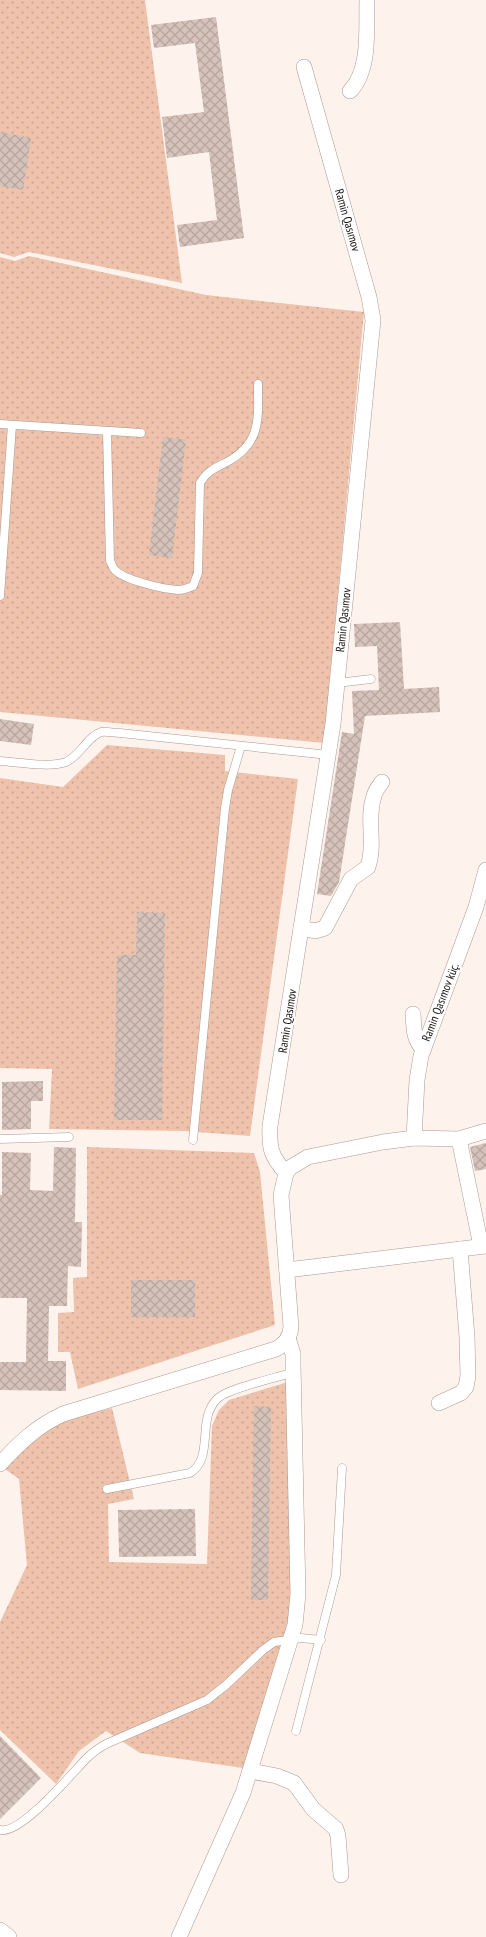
<svg xmlns="http://www.w3.org/2000/svg" width="486" height="1937" font-family="'PT Sans Narrow',sans-serif">
  <defs>
    <pattern id="park-dots" width="8" height="8" patternUnits="userSpaceOnUse" patternTransform="scale(1.25)"><rect width="8" height="8" fill="#efc2ac"/><path d="M2 2h.1M6 6h.1" fill="none" stroke="#cca693" stroke-width="1.8" stroke-linecap="round"/></pattern>
    <pattern id="building-cross-hatch" width="8" height="8" patternUnits="userSpaceOnUse" patternTransform="scale(1.25)"><rect width="8" height="8" fill="#d5c2ba"/><path d="M0 0l8 8M0 8l8-8" fill="none" stroke="#b6a69f"/></pattern>
  </defs>
  <rect width="100%" height="100%" fill="#fef2ed"/>
  <!-- park -->
  <g fill="url(#park-dots)">
    <path d="M0 0H145L182 283 29 252 14 257 0 253Z"/>
    <path d="M29 256 206 295 364 312 324 743 0 712V257L15 261Z"/>
    <path d="M107 745 225 755V771L298 779 250 1136 184 1131 49 1129 52 1069 0 1068V778L63 787Z"/>
    <path d="M87 1147 254 1153 260 1172 275 1325 78 1389 70 1352H58V1313L74 1312 73 1278 87 1277Z"/>
    <path d="M288 1382 291 1615 243 1768 140 1753 106 1731 79 1751 56 1784 0 1730V1622L27 1565 19 1479 5 1469 41 1432 62 1421 112 1408 134 1499 108 1504 109 1562 207 1564 212 1426 219 1410 229 1400Z"/>
  </g>
  <!-- building -->
  <g fill="url(#building-cross-hatch)">
    <path d="M216 17 244 238 180 247 177 225 217 220 209 152 167 158 162 117 204 112 195 43 154 48 151 25Z"/>
    <path d="M0 132 31 138 23 190 0 186Z"/>
    <path d="M163 437 186 440 172 558 149 555Z"/>
    <path d="M400 622 404 689 439 687 440 712 365 716 339 882 331 896 317 894 342 732 354 734 352 691 379 690 377 646 355 647 354 624Z"/>
    <path d="M0 719 34 724 31 745 0 741Z"/>
    <path d="M137 912 165 913 162 1120H114L117 955H136Z"/>
    <path d="M43 1081V1101H31V1129L2 1130V1082Z"/>
    <path d="M486 1143V1169L475 1171 470 1147Z"/>
    <path d="M54 1147 76 1148 75 1222H82L81 1267 68 1266 67 1306H49L48 1361H66V1391L0 1390V1362H26L27 1298H0V1195H2V1152L31 1153 30 1190 53 1191Z"/>
    <rect x="131" y="1280" width="64" height="37"/>
    <path d="M254 1406 271 1407 268 1600H251Z"/>
    <path d="M195 1509 196 1556 119 1557 118 1510Z"/>
    <path d="M0 1736 41 1778 0 1819Z"/>
  </g>
  <g fill="none" stroke-linecap="round" stroke-linejoin="round">
    <!-- service casing -->
    <g stroke="#ab9991" stroke-width="9">
      <g id="service">
        <path d="M0 424 141 433"/>
        <path d="M107 431 110 561C111 562 113 568 114 569 123 580 163 589 178 590 184 590 188 588 193 586L198 573 200 483C207 471 215 468 227 462 262 443 258 418 258 384"/>
        <path d="M0 596 12 425"/>
        <path d="M337 683 371 679"/>
        <path d="M0 761C18 762 49 768 66 762 80 756 88 736 101 732 106 731 114 733 120 733L329 755"/>
        <path d="M0 1139 69 1137"/>
        <path d="M193 1140 225 808 228 790 241 746"/>
        <path d="M107 1489 190 1473C215 1457 196 1420 217 1399 228 1388 277 1378 294 1372"/>
        <path d="M296 1731 336 1575 342 1468"/>
        <path d="M0 1830C21 1835 72 1773 87 1758 93 1752 99 1748 106 1744L207 1700 226 1685 263 1650 274 1642 301 1638 321 1640"/>
      </g>
    </g>
    <!-- minor casing -->
    <g stroke="#ab9991" stroke-width="16">
      <g id="minor">
        <path d="M350 91C371 70 366 27 367 0"/>
        <path d="M301 928 315 931 325 928 351 879 368 867C376 844 366 819 374 796 375 791 379 786 382 782"/>
        <path d="M413 1014C414 1027 413 1039 423 1049"/>
        <path d="M414 1138 417 1080 421 1056 476 907 486 870"/>
        <path d="M459 1139 481 1246"/>
        <path d="M286 1173C271 1156 269 1149 270 1126L333 724 373 320 369 297 304 67"/>
        <path d="M287 1270 486 1246"/>
        <path d="M439 1403 461 1393 466 1387 468 1376 467 1337 460 1249"/>
        <path d="M0 1464C19 1443 37 1426 63 1414L276 1349C285 1344 290 1338 291 1327L281 1195 286 1173 291 1167 308 1157 383 1142 414 1138 459 1139 486 1131"/>
        <path d="M250 1771 277 1776 294 1783 313 1809 336 1829 338 1836 341 1875"/>
        <path d="M0 1930 9 1937"/>
        <path d="M179 1937 243 1793 295 1625 298 1594 293 1365V1354L288 1338"/>
      </g>
    </g>
    <!-- service -->
    <use href="#service" stroke="#fff" stroke-width="8"/>
    <!-- minor -->
    <use href="#minor" stroke="#fff" stroke-width="15"/>
  </g>
  <g text-anchor="middle" dominant-baseline="central" stroke-width="4" stroke-linejoin="round" paint-order="stroke">
    <!-- street labels -->
    <g font-size="12" fill="#17110e" stroke="#fff">
      <text transform="translate(348 220) rotate(74)">Ramin Qasımov</text>
      <text transform="translate(343 620) rotate(-84)">Ramin Qasımov</text>
      <text transform="translate(440 1002) rotate(-69)">Ramin Qasımov küç.</text>
      <text transform="translate(287 1021) rotate(-81)">Ramin Qasımov</text>
    </g>
  </g>
</svg>
